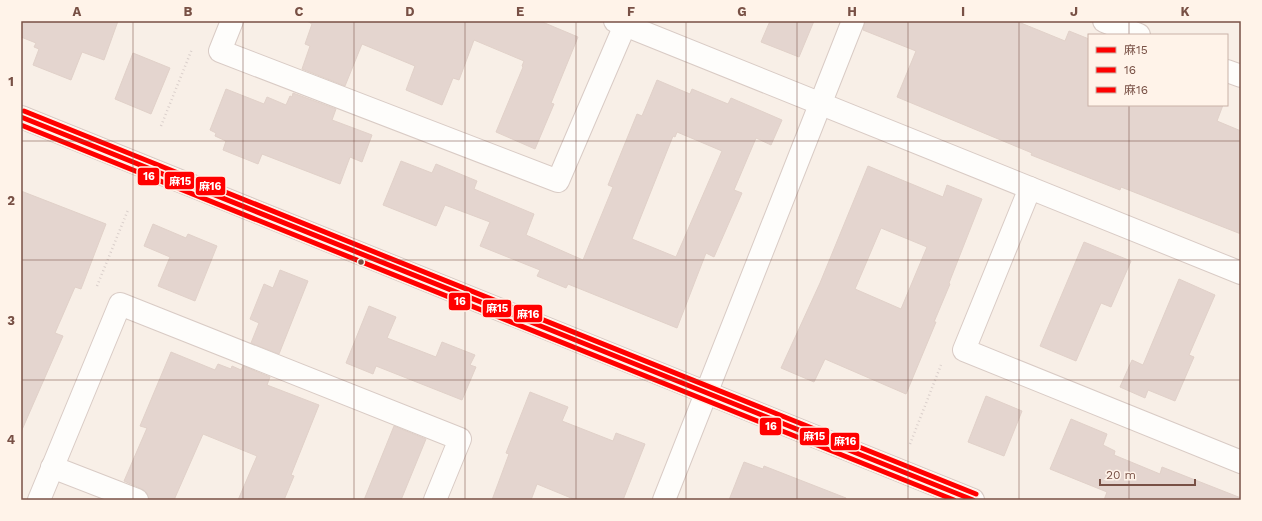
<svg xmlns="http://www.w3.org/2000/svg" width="1262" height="521" font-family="'Work Sans','Noto Sans JP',sans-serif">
  <rect width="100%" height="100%" fill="#f8efe7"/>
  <!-- building -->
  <g fill="#e4d5cf" stroke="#e1d1c9" fill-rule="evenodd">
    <path d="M21 21H118L104 60 82 52 71 80 33 65 39 49 34 47 36 43 21 37Z"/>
    <path d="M307 21H540L578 37 551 103 554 104 535 149 496 132 523 67 522 66 524 61 474 40 459 80 453 78 442 105 406 90 415 66 362 44 345 86 302 69 310 46 305 44 312 24Z"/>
    <path d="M770 21H814L799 57 761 42Z"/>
    <path d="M865 21H1016L1065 41 1069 31 1089 39V105H1223L1217 121 1241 131V234L1121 187 1120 190 1031 155 1032 153 897 97 916 51 863 30Z"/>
    <path d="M133 53 170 68 151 114 115 99Z"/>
    <path d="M657 80 690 94 692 89 728 104 731 98 782 120 771 145 756 138 734 190 742 193 714 257 706 253 677 328 568 284 566 288 537 276 540 270 480 246 490 222 445 205 436 226 383 205 401 161 432 173 436 164 477 181 474 189 534 214 526 235 583 260 613 187 608 185 637 114 642 116ZM677 132 722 151 676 257 632 239 673 136 675 137Z"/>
    <path d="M226 89 264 104 267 97 286 105 290 96 292 97 293 93 336 109 332 120 372 135 362 162 350 157 340 184 262 154 258 164 223 150 226 141 215 136 216 133 210 130Z"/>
    <path d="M868 166 943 197 947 185 982 199 949 283 950 284 934 322H936L906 394 825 359 814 382 781 368 820 283ZM881 228 927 247 901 309 855 289Z"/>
    <path d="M21 191 106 224 81 289 75 287 55 333 63 336 21 432Z"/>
    <path d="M153 224 186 238 188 234 217 246 195 301 158 286 170 257 144 246Z"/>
    <path d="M1084 242 1131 261 1111 307 1101 303 1076 361 1040 346Z"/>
    <path d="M280 270 308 281 279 354 251 343 259 323 250 319 264 284 273 288Z"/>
    <path d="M1179 279 1215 295 1189 355 1194 357 1175 401 1148 390 1145 398 1120 387 1132 360 1143 365Z"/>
    <path d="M369 306 396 317 387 338 436 357 442 342 475 355 470 365 476 367 462 400 376 366 373 374 346 363Z"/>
    <path d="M171 352 215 370 218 364 231 369 232 366 241 370 243 366 270 377 267 385 319 405 291 475 294 476 284 500H238L257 456 203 434 174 500H149L147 493 142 489 124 481 147 428 140 426Z"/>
    <path d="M530 392 568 407 562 421 613 441 616 433 645 444 623 500H576L537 484 531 500H492L509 454 506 453Z"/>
    <path d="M986 396 1022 411 1004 456 968 442Z"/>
    <path d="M1071 419 1107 434 1103 445 1115 451 1114 455 1160 474 1162 467 1241 498V500H1104L1107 492 1050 469Z"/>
    <path d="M394 426 426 439 401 500H364Z"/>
    <path d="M744 462 763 469 764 466 846 498V500H729Z"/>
  </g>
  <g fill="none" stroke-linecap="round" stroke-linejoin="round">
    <!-- minor casing -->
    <g stroke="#d9cbc5" stroke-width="24">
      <g id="minor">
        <path d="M232 21 220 51 558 181 625 25"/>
        <path d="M615 21 1241 273"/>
        <path d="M1104 21 1139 35"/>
        <path d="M1227 71 1241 76"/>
        <path d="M1030 188 964 350 1241 462"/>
        <path d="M52 467 137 500"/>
        <path d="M39 500 120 304 460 439 435 500"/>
        <path d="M664 500 853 21"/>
      </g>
    </g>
    <!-- tertiary casing -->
    <g stroke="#d9cbc5" stroke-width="24">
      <path id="tertiary" d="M21 117 973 500"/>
    </g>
    <!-- path -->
    <g stroke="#dacfcb" stroke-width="2.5" stroke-dasharray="1 3" stroke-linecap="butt">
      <path d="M161 126 192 49"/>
      <path d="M97 286 128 210"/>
      <path d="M910 444 941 365"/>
    </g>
    <!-- minor -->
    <use href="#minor" stroke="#fefdfb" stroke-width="22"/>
    <!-- tertiary -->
    <use href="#tertiary" stroke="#fefdfb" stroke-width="22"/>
    <!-- bus-1 casing -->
    <g stroke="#fff3e9" stroke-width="8">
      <path id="bus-1" d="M21 117 973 500"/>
    </g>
    <!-- bus-2 casing -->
    <g stroke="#fff3e9" stroke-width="8">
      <path id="bus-2" d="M21 125 954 500"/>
    </g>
    <!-- bus-3 casing -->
    <g stroke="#fff3e9" stroke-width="8">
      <path id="bus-3" d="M24 111 976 494"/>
    </g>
    <!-- bus-1 -->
    <use href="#bus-1" stroke="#f00" stroke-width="5"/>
    <!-- bus-2 -->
    <use href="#bus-2" stroke="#f00" stroke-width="5"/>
    <!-- bus-3 -->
    <use href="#bus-3" stroke="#f00" stroke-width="5"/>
  </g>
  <!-- grid -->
  <path fill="none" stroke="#785045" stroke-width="1" stroke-opacity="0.55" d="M133 21V500M243 21V500M354 21V500M465 21V500M576 21V500M686 21V500M797 21V500M908 21V500M1019 21V500M1129 21V35M1129 105V500M21 141H1241M21 260H1241M21 380H1241"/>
  <!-- markers -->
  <circle fill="#785045" stroke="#fff3e9" stroke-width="1.5" cx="361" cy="262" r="3.5"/>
  <g stroke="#fff3e9" stroke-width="1.5">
    <rect x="137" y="167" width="23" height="19" rx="4" fill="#f00"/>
    <rect x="164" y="171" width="31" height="19" rx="4" fill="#f00"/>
    <rect x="195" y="176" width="31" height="20" rx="4" fill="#f00"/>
    <rect x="448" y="292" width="23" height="19" rx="4" fill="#f00"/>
    <rect x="482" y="299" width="30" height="19" rx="4" fill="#f00"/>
    <rect x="513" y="304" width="30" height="19" rx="4" fill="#f00"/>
    <rect x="759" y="417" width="23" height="19" rx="4" fill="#f00"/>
    <rect x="799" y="427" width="31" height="19" rx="4" fill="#f00"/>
    <rect x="830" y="432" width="30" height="19" rx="4" fill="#f00"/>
  </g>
  <g font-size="11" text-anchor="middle" font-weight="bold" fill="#fff">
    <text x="149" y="180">16</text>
    <text x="180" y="185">麻15</text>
    <text x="210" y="190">麻16</text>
    <text x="460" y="305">16</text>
    <text x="497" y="312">麻15</text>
    <text x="528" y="318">麻16</text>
    <text x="771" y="430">16</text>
    <text x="814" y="440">麻15</text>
    <text x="845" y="445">麻16</text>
  </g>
  <!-- border -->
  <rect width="1262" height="521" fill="none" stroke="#fff3e9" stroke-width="44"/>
  <!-- legend -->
  <rect x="1088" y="34" width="140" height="72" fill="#fff3e9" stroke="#c9b2a7"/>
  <rect x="1096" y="47" width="20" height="6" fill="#ff0000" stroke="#c9b2a7"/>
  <text x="1124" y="54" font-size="12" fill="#785045">麻15</text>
  <rect x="1096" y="67" width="20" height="6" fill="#ff0000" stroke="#c9b2a7"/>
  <text x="1124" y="74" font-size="12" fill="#785045">16</text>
  <rect x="1096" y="87" width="20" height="6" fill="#ff0000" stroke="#c9b2a7"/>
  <text x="1124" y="94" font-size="12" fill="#785045">麻16</text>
  <!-- scale -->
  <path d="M1100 479v6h95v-6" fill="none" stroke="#785045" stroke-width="2"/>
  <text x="1106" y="479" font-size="12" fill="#785045" stroke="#fff3e9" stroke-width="3" paint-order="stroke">20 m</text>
  <rect x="22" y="22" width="1218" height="477" fill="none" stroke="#785045" stroke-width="1.5"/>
  <g font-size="13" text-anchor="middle" font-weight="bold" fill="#785045">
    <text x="77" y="16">A</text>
    <text x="188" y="16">B</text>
    <text x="299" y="16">C</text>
    <text x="410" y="16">D</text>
    <text x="520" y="16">E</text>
    <text x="631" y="16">F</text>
    <text x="742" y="16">G</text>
    <text x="852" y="16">H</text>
    <text x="963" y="16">I</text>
    <text x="1074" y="16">J</text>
    <text x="1185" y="16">K</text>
    <text x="11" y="86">1</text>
    <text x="11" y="205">2</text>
    <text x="11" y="325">3</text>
    <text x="11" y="444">4</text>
  </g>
</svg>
